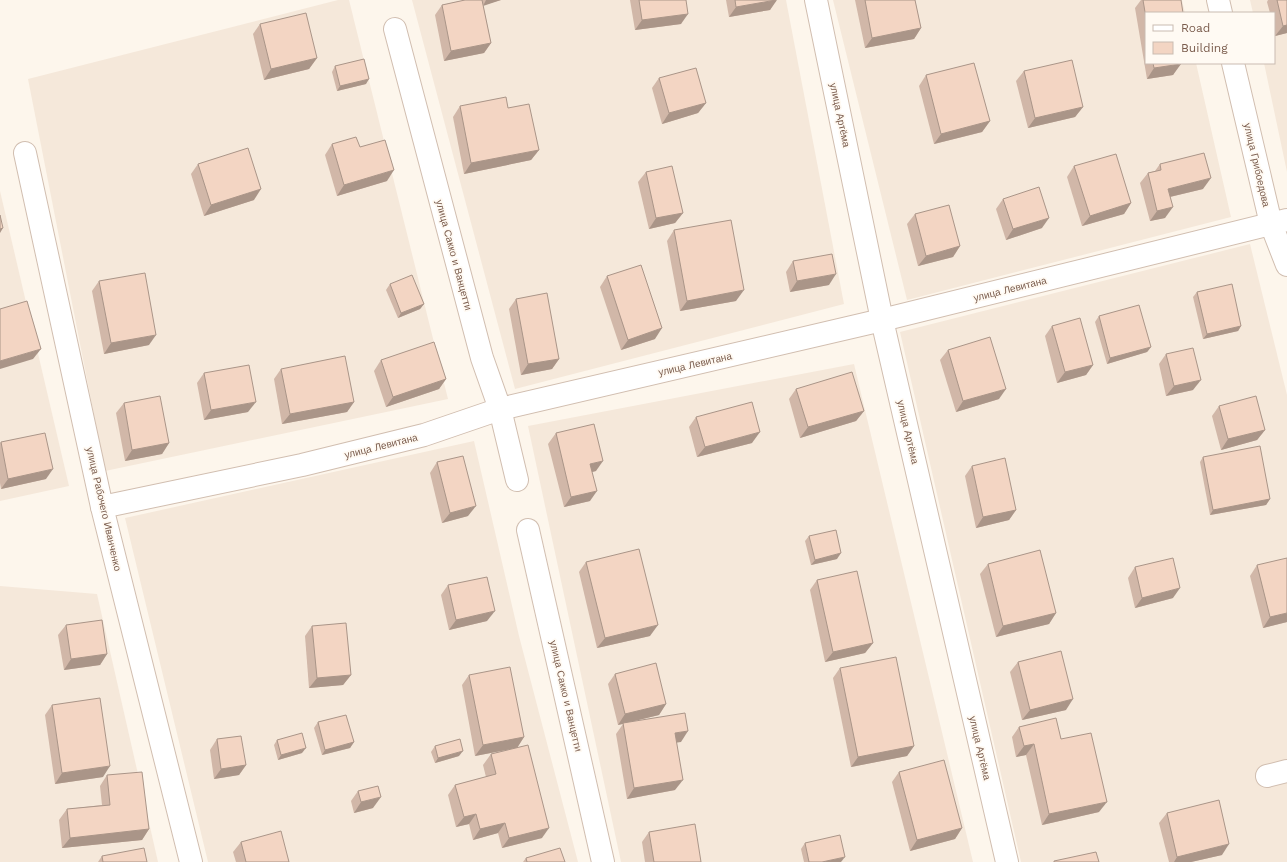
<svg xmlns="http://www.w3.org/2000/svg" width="1287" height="862" font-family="'Work Sans',sans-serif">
  <rect width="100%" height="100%" fill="#fdf6ec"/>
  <!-- residential -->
  <g fill="#f5e8da">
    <path d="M338 0H349L448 399 105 471 28 79Z"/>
    <path d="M412 0H786L844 304 515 389Z"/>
    <path d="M833 0H1182L1185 13H1146V63H1196L1231 217 907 300Z"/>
    <path d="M1250 0H1287V172L1264 63H1274V13H1253Z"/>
    <path d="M0 191 69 486 0 501Z"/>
    <path d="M1250 244 1287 395V862H1021L900 332Z"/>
    <path d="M854 364 973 862H621L528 426Z"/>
    <path d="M474 441 519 636 578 862H208L125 518Z"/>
    <path d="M0 586 97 594 158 862H0Z"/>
  </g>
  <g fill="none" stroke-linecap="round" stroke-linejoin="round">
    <!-- minor casing -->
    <g stroke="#d1beb0" stroke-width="24">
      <g id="minor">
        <path d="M816 0 882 320 1007 862"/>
        <path d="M1218 0 1221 13"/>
        <path d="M395 29 482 358 500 409 517 480"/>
        <path d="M1233 63 1271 224 1287 265"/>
        <path d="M25 153 102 507 191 862"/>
        <path d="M102 507 302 465 424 435 500 409 882 320 1287 220"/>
        <path d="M528 530 603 862"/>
        <path d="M1267 776 1287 771"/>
      </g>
    </g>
    <!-- minor -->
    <use href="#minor" stroke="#fff" stroke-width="22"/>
  </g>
  <!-- wall -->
  <g fill="#d1b7a8">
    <path d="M465 0H501L483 5 491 43 484 53 444 61 435 15 442 5Z"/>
    <path d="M630 0H686L681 24 635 30Z"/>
    <path d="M726 0H776L770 10 729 17Z"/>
    <path d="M855 0H915L921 28 914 39 865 48Z"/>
    <path d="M1141 0H1181L1146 13V63H1180L1173 75 1147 79 1135 8Z"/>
    <path d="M1268 0H1287V33L1275 36 1274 31V13H1270L1267 2Z"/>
    <path d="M260 24 317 58 309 69 264 80 253 34Z"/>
    <path d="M335 66 366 84 337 91 332 72Z"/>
    <path d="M1024 71 1083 107 1075 117 1028 128 1016 81Z"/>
    <path d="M926 75 990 121 982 132 934 144 919 86Z"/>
    <path d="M659 78 706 103 698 113 662 124 652 88Z"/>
    <path d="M460 106 508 108 539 150 531 160 464 174 453 117Z"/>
    <path d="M332 144 387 181 337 196 325 155Z"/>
    <path d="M198 164 254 200 204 216 191 174Z"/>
    <path d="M1160 164 1203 189 1170 197 1165 218 1150 221 1140 183 1148 173 1155 171Z"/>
    <path d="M1074 166 1131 203 1124 214 1082 226 1067 177Z"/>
    <path d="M646 172 683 213 675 223 649 229 638 182Z"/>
    <path d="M1003 199 1042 228 1006 240 996 209Z"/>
    <path d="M915 214 960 246 953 257 918 266 907 224Z"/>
    <path d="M674 230 736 301 680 311 667 241Z"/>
    <path d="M793 261 829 285 790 292 786 272Z"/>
    <path d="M607 276 655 339 621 350 600 287Z"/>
    <path d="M99 281 149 345 104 354 92 291Z"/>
    <path d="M390 284 424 304 420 309 398 318 386 290Z"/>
    <path d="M1197 292 1241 326 1238 331 1203 339 1193 297Z"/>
    <path d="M516 299 559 359 552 369 521 375 509 309Z"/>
    <path d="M1099 316 1151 347 1147 352 1107 364 1095 322Z"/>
    <path d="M1052 326 1093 365 1086 375 1057 383 1045 336Z"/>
    <path d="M948 350 999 399 956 412 940 360Z"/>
    <path d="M1166 354 1193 390 1166 396 1159 364Z"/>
    <path d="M381 360 446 379 439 389 386 407 374 371Z"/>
    <path d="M281 369 354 402 347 412 282 424 274 379Z"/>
    <path d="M204 373 248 412 204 420 197 383Z"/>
    <path d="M796 389 864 411 856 421 800 438 789 399Z"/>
    <path d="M124 403 169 443 162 454 125 461 116 413Z"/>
    <path d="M1219 406 1265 430 1257 440 1221 450 1212 416Z"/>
    <path d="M696 417 752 443 697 457 689 427Z"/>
    <path d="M556 433 596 471 592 472 590 501 564 507 548 444Z"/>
    <path d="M1 442 46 479 1 489 0 483V443Z"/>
    <path d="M1203 457 1270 499 1266 505 1210 515 1200 462Z"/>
    <path d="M437 462 468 516 442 523 430 473Z"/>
    <path d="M972 466 1016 510 1009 520 976 528 965 476Z"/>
    <path d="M809 536 837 559 811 565 805 541Z"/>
    <path d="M586 562 650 636 597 648 579 572Z"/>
    <path d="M988 564 1056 613 1049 624 996 637 980 574Z"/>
    <path d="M1257 565 1287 622 1263 628 1250 576Z"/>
    <path d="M1135 567 1173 598 1135 608 1128 578Z"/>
    <path d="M817 580 873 643 865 653 825 662 810 590Z"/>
    <path d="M448 585 487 621 449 630 441 595Z"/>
    <path d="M66 625 107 654 100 665 64 670 58 635Z"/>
    <path d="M312 626 351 675 343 685 309 688 305 636Z"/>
    <path d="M1018 662 1066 710 1022 720 1010 672Z"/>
    <path d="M840 668 914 746 907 756 851 767 833 678Z"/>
    <path d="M615 674 666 704 659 715 626 723 681 742H676L675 790 627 799 616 734 623 724 618 725 608 684Z"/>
    <path d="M469 675 524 737 517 748 542 838 502 848 498 833 473 840 469 824 456 827 448 795 455 785 486 777 483 765 491 754 517 748 475 756 462 685Z"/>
    <path d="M52 705 103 777 55 784 45 715Z"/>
    <path d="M318 722 354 742 350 748 322 755 314 728Z"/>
    <path d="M1019 727 1061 739 1099 812 1042 825 1026 755 1016 757 1012 737Z"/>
    <path d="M217 739 246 765 239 775 214 779 210 750Z"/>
    <path d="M277 740 302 753 278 760 274 745Z"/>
    <path d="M435 746 459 756 435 763 431 752Z"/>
    <path d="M899 772 962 828 955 839 910 851 892 782Z"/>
    <path d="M107 775 149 829 142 840 62 848 59 820 67 809 102 805 100 786Z"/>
    <path d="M358 791 373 808 354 813 351 801Z"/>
    <path d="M1167 813 1222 855 1191 862H1169L1159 823Z"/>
    <path d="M649 832 701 862H645L642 842Z"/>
    <path d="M241 842 289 862H236L233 852Z"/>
    <path d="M805 843 841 862H804L801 849Z"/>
    <path d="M102 856 147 862H98Z"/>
    <path d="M526 858 565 862H523Z"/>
  </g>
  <!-- shaded-wall -->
  <g fill="#aa9588">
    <path d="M486 0H501L483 6Z"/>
    <path d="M777 0 770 10 729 17 736 7Z"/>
    <path d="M688 14 681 24 635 30 642 20Z"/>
    <path d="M1287 25V33L1275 36 1283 26Z"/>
    <path d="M921 28 914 39 865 48 872 38Z"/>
    <path d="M491 43 484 53 444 61 451 51Z"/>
    <path d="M317 58 309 69 264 80 271 69Z"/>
    <path d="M1181 64 1173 75 1147 79 1154 68Z"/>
    <path d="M369 79 366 84 337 91 340 86Z"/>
    <path d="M706 103 698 113 662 124 669 113Z"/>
    <path d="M1083 107 1075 117 1028 128 1035 118Z"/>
    <path d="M990 121 982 132 934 144 941 134Z"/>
    <path d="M539 150 531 160 464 174 471 163Z"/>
    <path d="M394 170 387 181 337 196 344 185Z"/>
    <path d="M1211 178 1203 189 1161 199 1168 189Z"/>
    <path d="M261 189 254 200 204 216 211 205Z"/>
    <path d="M1131 203 1124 214 1082 226 1090 216Z"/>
    <path d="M1173 207 1165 218 1150 221 1157 211Z"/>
    <path d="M683 213 675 223 649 229 656 218Z"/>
    <path d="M1049 218 1042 228 1006 240 1013 229Z"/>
    <path d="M3 228 0 233V229Z"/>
    <path d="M960 246 953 257 918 266 926 256Z"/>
    <path d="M836 274 829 285 790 292 797 281Z"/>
    <path d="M744 290 736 301 680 311 687 301Z"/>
    <path d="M424 304 420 309 398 318 401 313Z"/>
    <path d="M1241 326 1238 331 1203 339 1207 334Z"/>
    <path d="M662 328 655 339 621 350 628 340Z"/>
    <path d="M156 335 149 345 104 354 111 343Z"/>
    <path d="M1151 347 1147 352 1107 364 1110 358Z"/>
    <path d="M41 349 33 359 0 369V361Z"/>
    <path d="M559 359 552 369 521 375 528 364Z"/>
    <path d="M1093 365 1086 375 1057 383 1065 372Z"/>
    <path d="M446 379 439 389 386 407 393 397Z"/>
    <path d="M1201 380 1193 390 1166 396 1174 386Z"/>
    <path d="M1006 389 999 399 956 412 963 401Z"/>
    <path d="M256 402 248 412 204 420 211 410Z"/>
    <path d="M354 402 347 412 282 424 290 414Z"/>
    <path d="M864 411 856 421 800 438 808 427Z"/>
    <path d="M1265 430 1257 440 1221 450 1228 439Z"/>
    <path d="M760 432 752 443 697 457 705 447Z"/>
    <path d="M169 443 162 454 125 461 132 450Z"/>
    <path d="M603 461 596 471 583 474 590 464Z"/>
    <path d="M53 469 46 479 1 489 8 479Z"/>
    <path d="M597 491 590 501 564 507 571 497Z"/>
    <path d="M1270 499 1266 505 1210 515 1213 510Z"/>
    <path d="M476 506 468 516 442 523 450 513Z"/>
    <path d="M1016 510 1009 520 976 528 983 517Z"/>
    <path d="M841 553 837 559 811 565 815 560Z"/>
    <path d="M1180 588 1173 598 1135 608 1142 598Z"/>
    <path d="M495 611 487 621 449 630 456 620Z"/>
    <path d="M1056 613 1049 624 996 637 1003 626Z"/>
    <path d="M1287 613V622L1263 628 1270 617Z"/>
    <path d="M658 625 650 636 597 648 605 638Z"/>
    <path d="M873 643 865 653 825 662 833 652Z"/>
    <path d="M107 654 100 665 64 670 71 659Z"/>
    <path d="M351 675 343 685 309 688 317 678Z"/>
    <path d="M1073 699 1066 710 1022 720 1030 710Z"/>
    <path d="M666 704 659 715 618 725 625 714Z"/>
    <path d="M688 731 681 742 667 744 675 733Z"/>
    <path d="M524 737 517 748 475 756 483 745Z"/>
    <path d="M354 742 350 748 322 755 325 750Z"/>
    <path d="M1034 744 1026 755 1016 757 1024 746Z"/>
    <path d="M914 746 907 756 851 767 858 757Z"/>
    <path d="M306 748 302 753 278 760 281 755Z"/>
    <path d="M463 751 459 756 435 763 438 758Z"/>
    <path d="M246 765 239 775 214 779 221 769Z"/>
    <path d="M110 766 103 777 55 784 62 773Z"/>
    <path d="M683 780 675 790 627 799 634 788Z"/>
    <path d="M381 797 373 808 354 813 361 802Z"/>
    <path d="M1107 802 1099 812 1042 825 1049 814Z"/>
    <path d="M476 814 469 824 456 827 464 817Z"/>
    <path d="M505 823 498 833 473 840 480 829Z"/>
    <path d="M549 828 542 838 502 848 509 838Z"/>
    <path d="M962 828 955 839 910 851 917 840Z"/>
    <path d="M149 829 142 840 62 848 70 838Z"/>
    <path d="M1229 844 1222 855 1191 862H1174L1177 857Z"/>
    <path d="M845 857 841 862H822Z"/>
  </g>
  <!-- building -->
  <g fill="#f3d5c3" stroke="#aa9588">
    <path d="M465 0H482L491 43 451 51 442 5Z"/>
    <path d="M639 0H686L688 14 642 20Z"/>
    <path d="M735 0H776L736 7Z"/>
    <path d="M865 0H915L921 28 872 38Z"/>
    <path d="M1143 0H1181L1183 13H1146V18Z"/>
    <path d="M1277 0H1287V25L1283 26Z"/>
    <path d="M306 13 317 58 271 69 260 24Z"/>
    <path d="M364 59 369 79 340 86 335 66Z"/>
    <path d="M1072 60 1083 107 1035 118 1024 71Z"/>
    <path d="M974 63 990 121 941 134 926 75Z"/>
    <path d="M1153 63H1180L1181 64 1154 68Z"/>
    <path d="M696 68 706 103 669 113 659 78Z"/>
    <path d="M506 97 508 108 529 104 539 150 471 163 460 106Z"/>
    <path d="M356 137 360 147 385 140 394 170 344 185 332 144Z"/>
    <path d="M248 148 261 189 211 205 198 164Z"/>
    <path d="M1204 153 1211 178 1168 189 1173 207 1157 211 1148 173 1161 170 1160 164Z"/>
    <path d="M1116 154 1131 203 1090 216 1074 166Z"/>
    <path d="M672 166 683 213 656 218 646 172Z"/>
    <path d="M1039 187 1049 218 1013 229 1003 199Z"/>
    <path d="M949 205 960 246 926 256 915 214Z"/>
    <path d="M0 215 3 228 0 229Z"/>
    <path d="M731 220 744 290 687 301 674 230Z"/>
    <path d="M832 254 836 274 797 281 793 261Z"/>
    <path d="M641 265 662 328 628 340 607 276Z"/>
    <path d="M145 273 156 335 111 343 99 281Z"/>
    <path d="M412 275 424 304 401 313 390 284Z"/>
    <path d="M1232 284 1241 326 1207 334 1197 292Z"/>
    <path d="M547 293 559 359 528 364 516 299Z"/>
    <path d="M27 301 41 349 0 361V309Z"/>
    <path d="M1139 305 1151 347 1110 358 1099 316Z"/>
    <path d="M1080 318 1093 365 1065 372 1052 326Z"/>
    <path d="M990 337 1006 389 963 401 948 350Z"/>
    <path d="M434 342 446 379 393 397 381 360Z"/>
    <path d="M1193 348 1201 380 1174 386 1166 354Z"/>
    <path d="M345 356 354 402 290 414 281 369Z"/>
    <path d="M249 365 256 402 211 410 204 373Z"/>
    <path d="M852 372 864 411 808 427 796 389Z"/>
    <path d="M160 396 169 443 132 450 124 403Z"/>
    <path d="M1256 396 1265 430 1228 439 1219 406Z"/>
    <path d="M752 402 760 432 705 447 696 417Z"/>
    <path d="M594 424 603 461 590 464 597 491 571 497 556 433Z"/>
    <path d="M45 433 53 469 8 479 1 442Z"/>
    <path d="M1260 446 1270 499 1213 510 1203 457Z"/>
    <path d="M463 456 476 506 450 513 437 462Z"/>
    <path d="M1005 458 1016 510 983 517 972 466Z"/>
    <path d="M836 530 841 553 815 560 809 536Z"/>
    <path d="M639 549 658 625 605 638 586 562Z"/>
    <path d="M1040 550 1056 613 1003 626 988 564Z"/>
    <path d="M1173 558 1180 588 1142 598 1135 567Z"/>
    <path d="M1287 558V613L1270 617 1257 565Z"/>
    <path d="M857 571 873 643 833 652 817 580Z"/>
    <path d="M487 577 495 611 456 620 448 585Z"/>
    <path d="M102 620 107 654 71 659 66 625Z"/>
    <path d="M346 623 351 675 317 678 312 626Z"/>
    <path d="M1061 651 1073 699 1030 710 1018 662Z"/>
    <path d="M896 657 914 746 858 757 840 668Z"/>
    <path d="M656 663 666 704 625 714 615 674Z"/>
    <path d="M510 667 524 737 483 745 469 675Z"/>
    <path d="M100 698 110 766 62 773 52 705Z"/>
    <path d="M685 713 688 731 675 733 683 780 634 788 623 723Z"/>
    <path d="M346 715 354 742 325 750 318 722Z"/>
    <path d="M1056 718 1061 739 1091 733 1107 802 1049 814 1034 744 1024 746 1019 727Z"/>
    <path d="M302 733 306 748 281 755 277 740Z"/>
    <path d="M241 736 246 765 221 769 217 739Z"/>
    <path d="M460 739 463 751 438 758 435 746Z"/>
    <path d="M528 745 549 828 509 838 505 823 480 829 476 814 464 817 455 785 496 774 491 754Z"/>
    <path d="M944 760 962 828 917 840 899 772Z"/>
    <path d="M142 772 149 829 70 838 67 809 110 805 107 775Z"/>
    <path d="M378 786 381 797 361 802 358 791Z"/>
    <path d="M1219 800 1229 844 1177 857 1167 813Z"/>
    <path d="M695 824 701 862H654L649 832Z"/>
    <path d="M281 831 289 862H246L241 842Z"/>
    <path d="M840 835 845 857 822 862H809L805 843Z"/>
    <path d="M144 848 147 862H103L102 856Z"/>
    <path d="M560 848 565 862H527L526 858Z"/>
    <path d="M1096 852 1099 862H1054V861Z"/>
  </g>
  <g text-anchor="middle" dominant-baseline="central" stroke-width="3.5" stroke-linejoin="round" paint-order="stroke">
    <!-- street labels -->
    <g font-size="10" fill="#7a5c4d" stroke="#fffaf3">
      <text transform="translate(840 115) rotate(78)">улица Артёма</text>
      <text transform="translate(1257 165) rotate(77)">улица Грибоедова</text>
      <text transform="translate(454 255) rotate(75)">улица Сакко и Ванцетти</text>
      <text transform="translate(1010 289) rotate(-14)">улица Левитана</text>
      <text transform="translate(695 364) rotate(-13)">улица Левитана</text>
      <text transform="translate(908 432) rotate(77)">улица Артёма</text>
      <text transform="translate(381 446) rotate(-14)">улица Левитана</text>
      <text transform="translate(104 509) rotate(77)">улица Рабочего Иванченко</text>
      <text transform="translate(566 696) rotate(77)">улица Сакко и Ванцетти</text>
      <text transform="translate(980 748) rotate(77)">улица Артёма</text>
    </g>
  </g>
  <!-- legend -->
  <rect x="1145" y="12" width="130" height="52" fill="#fffaf3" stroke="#cabbb1"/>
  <rect x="1153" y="25" width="20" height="6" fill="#ffffff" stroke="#cabbb1"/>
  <text x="1181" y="32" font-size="12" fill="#7a5c4d">Road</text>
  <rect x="1153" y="42" width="20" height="12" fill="#f3d5c3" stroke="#cabbb1"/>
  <text x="1181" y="52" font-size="12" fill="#7a5c4d">Building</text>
</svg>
